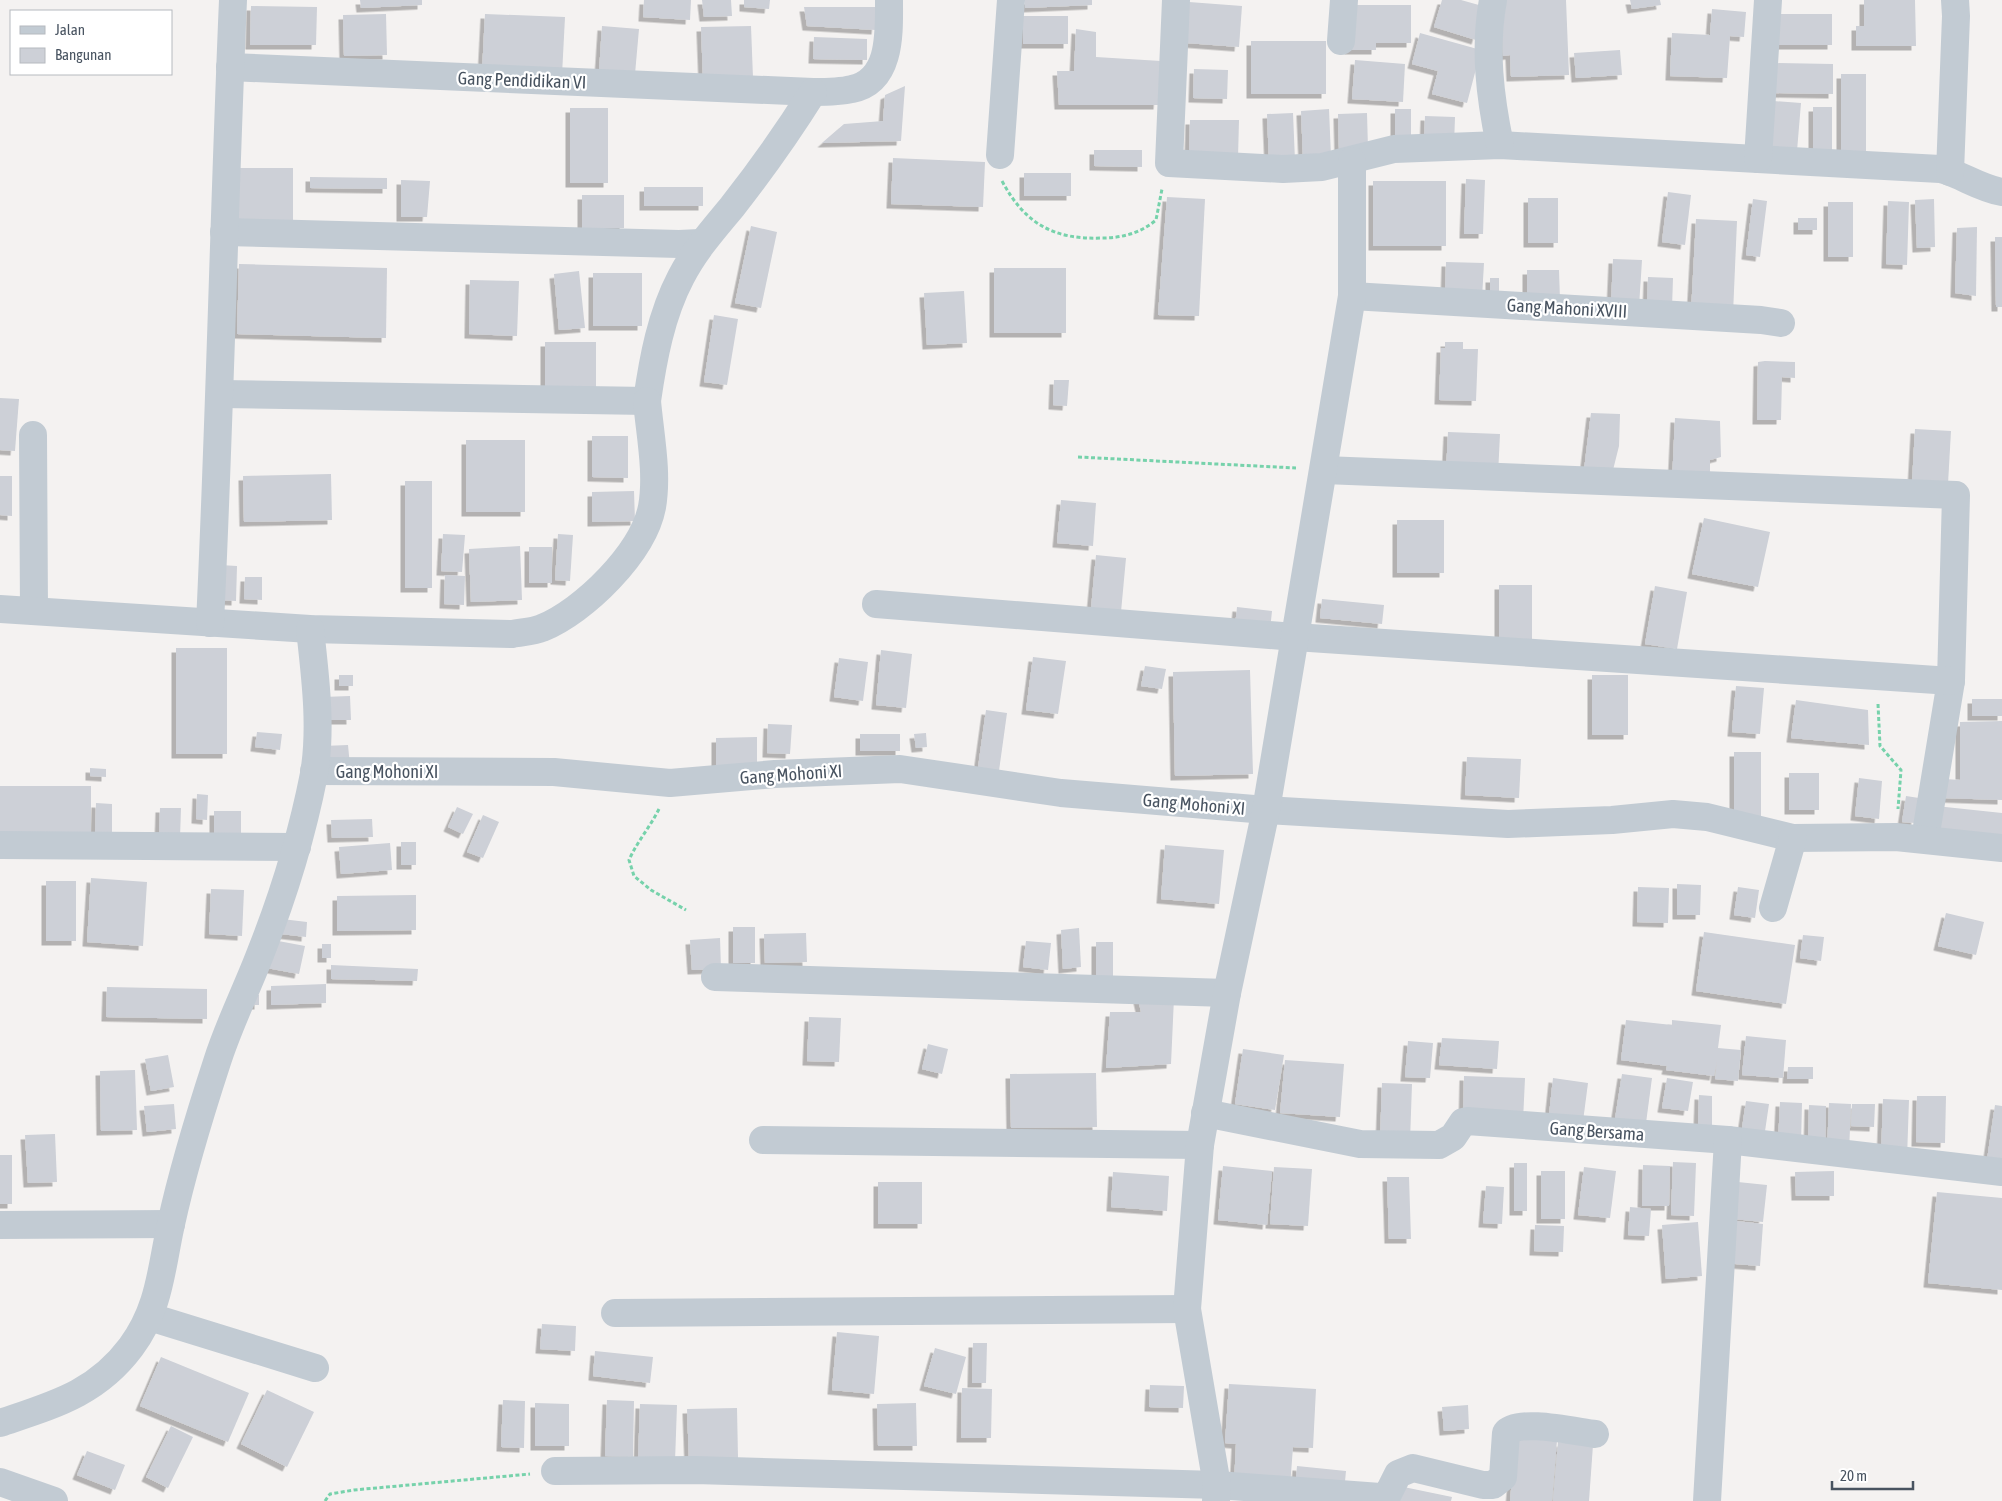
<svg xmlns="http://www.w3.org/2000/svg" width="2002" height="1501" font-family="'Asap Condensed',sans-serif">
  <defs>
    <filter id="shadow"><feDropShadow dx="-4.5" dy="4.5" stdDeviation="0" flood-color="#0004"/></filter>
  </defs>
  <rect width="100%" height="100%" fill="#f4f2f1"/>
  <!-- building -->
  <g fill="#cdd0d7" filter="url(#shadow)">
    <path d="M360 0H422V5L361 8Z"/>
    <path d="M644 0H691L690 20 643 17Z"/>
    <path d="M702 0H731L732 16 704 17Z"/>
    <path d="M744 0H770L769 9 744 7Z"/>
    <path d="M1025 0H1092V5L1025 8Z"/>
    <path d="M1442 0H1461L1486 7 1476 40 1434 27Z"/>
    <path d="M1501 0H1566L1569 75 1511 77 1510 55 1503 56Z"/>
    <path d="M1630 0H1660L1661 5 1632 9Z"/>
    <path d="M1864 0H1915L1916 46H1856V26H1864Z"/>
    <path d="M1189 2 1242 6 1239 47 1186 43Z"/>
    <path d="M1349 5H1411V43H1376V50H1349Z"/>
    <path d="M251 6 317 7 316 45H250Z"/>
    <path d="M804 7H878L876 30 807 26Z"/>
    <path d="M1712 9 1746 12 1744 37 1730 36 1727 78 1670 76 1672 33 1710 35Z"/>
    <path d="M386 14 387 55 344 56 343 15Z"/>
    <path d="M485 14 565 17 562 75 482 72Z"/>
    <rect x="1773" y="14" width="59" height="31"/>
    <rect x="1023" y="16" width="45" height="28"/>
    <path d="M602 26 639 29 635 74 599 72Z"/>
    <path d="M751 26 753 78 703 79 701 27Z"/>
    <path d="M1076 29 1096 32V57L1161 61 1158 105H1059L1057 71H1074Z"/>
    <path d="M1420 33 1481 50 1467 103 1432 94 1438 71 1412 64Z"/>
    <path d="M814 37 867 39V60L813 59Z"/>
    <rect x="1251" y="41" width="75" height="53"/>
    <path d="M1620 50 1622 75 1576 78 1574 53Z"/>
    <path d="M1355 60 1405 64 1403 102 1352 99Z"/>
    <path d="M1773 63 1833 64V94L1773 93Z"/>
    <path d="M1194 69 1228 70 1227 99 1193 98Z"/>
    <rect x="1841" y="74" width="25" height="79"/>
    <path d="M905 86 901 141 822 143 844 124 883 121 885 95Z"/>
    <path d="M1773 101 1801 103 1797 151 1769 149Z"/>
    <rect x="1813" y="107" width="19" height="51"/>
    <rect x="570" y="108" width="38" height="75"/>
    <path d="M1329 109 1331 157 1303 158 1301 111Z"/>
    <rect x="1395" y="109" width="16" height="32"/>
    <path d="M1293 113 1295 161 1269 162 1267 114Z"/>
    <path d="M1367 113 1368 149 1339 150 1338 114Z"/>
    <path d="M1425 116 1455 117 1454 145 1424 144Z"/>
    <path d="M1190 120H1239L1238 158 1189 157Z"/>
    <path d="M1094 150H1142V167L1094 166Z"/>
    <path d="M893 158 985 162 983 207 891 204Z"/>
    <rect x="238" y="168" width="55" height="60"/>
    <rect x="1024" y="173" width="47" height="23"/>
    <path d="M310 177 387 178V189L310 188Z"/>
    <path d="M1466 179 1485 180 1483 234H1464Z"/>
    <path d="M401 180 430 181 427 217H401Z"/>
    <rect x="1373" y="181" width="73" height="65"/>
    <rect x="644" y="187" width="59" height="19"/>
    <path d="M1668 192 1691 195 1685 245 1662 242Z"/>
    <rect x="582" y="195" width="42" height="33"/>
    <path d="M1167 197 1205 199 1199 316 1158 315Z"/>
    <rect x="1528" y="198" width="30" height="45"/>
    <path d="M1753 199 1767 201 1760 257 1746 255Z"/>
    <path d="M1934 199 1935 247 1917 248 1915 200Z"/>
    <path d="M1888 201 1909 202 1907 265 1886 264Z"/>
    <rect x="1828" y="202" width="25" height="55"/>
    <rect x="1798" y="218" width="19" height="12"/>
    <path d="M1696 219 1737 221 1733 314 1691 313Z"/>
    <path d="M751 226 777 232 761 308 735 303Z"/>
    <path d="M1977 227 1976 296 1955 293 1957 228Z"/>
    <path d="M1995 237H2002V307H1996Z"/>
    <path d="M1613 259 1642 260 1639 307 1611 305Z"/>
    <path d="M1446 262 1484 263 1482 298 1445 296Z"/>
    <path d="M239 264 387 268 386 338 237 334Z"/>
    <rect x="994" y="268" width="72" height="65"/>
    <path d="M1527 270H1559L1560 300 1527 301Z"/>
    <path d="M579 271 585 328 559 330 554 274Z"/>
    <rect x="593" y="273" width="49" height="53"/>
    <path d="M1648 277 1673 278 1672 308 1647 307Z"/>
    <rect x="1490" y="278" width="9" height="13"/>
    <path d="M470 280 519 281 517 336 469 334Z"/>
    <path d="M964 291 967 343 927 345 924 293Z"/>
    <path d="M714 315 738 319 727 385 704 382Z"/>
    <rect x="545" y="342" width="51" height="54"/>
    <path d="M1445 342H1463V349H1478L1476 401 1439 400 1441 348H1445Z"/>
    <path d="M1765 361 1795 362V378L1782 377 1781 420H1757L1758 362Z"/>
    <path d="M1054 380H1069L1067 406 1053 405Z"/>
    <path d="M0 398 19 399 15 451 0 450Z"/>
    <path d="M1591 413 1620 414 1619 446 1613 470H1584Z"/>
    <path d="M1675 418 1720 421 1721 457 1710 460V474L1672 482Z"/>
    <path d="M1915 429 1951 431 1948 484 1912 483Z"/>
    <path d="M1448 432 1500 434 1498 475 1446 473Z"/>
    <path d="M592 436H628V478L592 477Z"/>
    <rect x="466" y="440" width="59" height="72"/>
    <path d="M331 474 332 520 244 522 243 476Z"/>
    <path d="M0 476H12V516L0 515Z"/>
    <rect x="405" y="481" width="27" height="107"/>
    <path d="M634 491 635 521 592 522V492Z"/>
    <path d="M1061 500 1096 503 1093 546 1057 543Z"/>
    <path d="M1704 518 1770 532 1758 587 1692 574Z"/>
    <rect x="1397" y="520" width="47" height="53"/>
    <path d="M443 534 465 535 462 572 441 571Z"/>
    <path d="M558 534 573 535 570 581 555 580Z"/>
    <path d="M520 546 522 600 471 602 469 549Z"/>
    <rect x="529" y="547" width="23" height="36"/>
    <path d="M1096 555 1126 558 1121 612 1091 609Z"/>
    <path d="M220 565 237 566 236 601 219 600Z"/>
    <path d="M445 575 465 576 464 605 444 604Z"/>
    <path d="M245 577H262V600L244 599Z"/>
    <rect x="1499" y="585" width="33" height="54"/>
    <path d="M1655 586 1687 592 1677 649 1645 644Z"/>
    <path d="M1322 599 1384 605 1382 624 1320 618Z"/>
    <path d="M1237 607 1272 611 1270 630 1235 627Z"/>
    <rect x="176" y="648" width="51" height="106"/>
    <path d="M881 650 912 654 906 708 876 705Z"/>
    <path d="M1033 657 1066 661 1058 714 1026 710Z"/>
    <path d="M839 658 868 662 863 701 834 697Z"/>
    <path d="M1145 666 1166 669 1162 689 1141 686Z"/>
    <path d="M1250 670 1253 774 1175 776 1173 672Z"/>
    <rect x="339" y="675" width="14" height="11"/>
    <rect x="1592" y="675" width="36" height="60"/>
    <path d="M1736 686 1764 688 1760 734 1732 732Z"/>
    <path d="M350 696 351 720H323V697Z"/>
    <rect x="1972" y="699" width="30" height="17"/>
    <path d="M1796 700 1868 710 1869 745 1791 738Z"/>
    <path d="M986 710 1007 713 998 778 977 775Z"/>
    <path d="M2002 721V800L1943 798 1945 779 1960 780V722Z"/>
    <path d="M768 724 792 725 790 754 767 753Z"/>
    <path d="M257 732 282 734 280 750 255 747Z"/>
    <path d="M926 733 927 747 916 748 914 734Z"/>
    <rect x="860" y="734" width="40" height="17"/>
    <path d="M757 737V771L716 772V738Z"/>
    <path d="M348 745 350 766 324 767 323 746Z"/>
    <rect x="1734" y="752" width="27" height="64"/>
    <path d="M1467 757 1521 759 1519 798 1465 795Z"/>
    <path d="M90 768 106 769V777L90 776Z"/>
    <rect x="1789" y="773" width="30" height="37"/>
    <path d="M1859 778 1882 781 1879 819 1855 816Z"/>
    <rect x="0" y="786" width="91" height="51"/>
    <path d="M197 794 208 795 207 820 196 819Z"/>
    <path d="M1906 796 1919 798 1915 823 1902 822Z"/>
    <path d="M96 803 112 804V833H95Z"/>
    <path d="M1936 806 2002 813V841L1934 834Z"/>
    <path d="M457 807 473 814 463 834 448 827Z"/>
    <path d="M160 808H181L180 838H159Z"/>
    <rect x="214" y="811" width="27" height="22"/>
    <path d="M483 815 499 822 483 858 467 852Z"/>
    <path d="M372 819 373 837 332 838 331 820Z"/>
    <rect x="401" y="842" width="15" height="23"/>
    <path d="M390 843 392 870 341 874 339 847Z"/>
    <path d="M1165 845 1224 850 1219 904 1161 899Z"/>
    <path d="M91 878 147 882 143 946 87 942Z"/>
    <rect x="46" y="881" width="30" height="60"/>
    <path d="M1677 884 1701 885 1700 915H1677Z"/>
    <path d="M1638 887 1669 888 1668 923 1637 922Z"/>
    <path d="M1738 887 1759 890 1755 918 1734 915Z"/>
    <path d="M211 889 244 890 242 936 209 934Z"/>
    <path d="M416 895V930L337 931V896Z"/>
    <path d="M1946 913 1984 922 1976 955 1938 946Z"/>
    <path d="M282 919 307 922 306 937 281 934Z"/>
    <rect x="733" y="927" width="22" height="36"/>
    <path d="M1079 928 1081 967 1063 969 1061 930Z"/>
    <path d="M1704 932 1795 945 1786 1004 1696 991Z"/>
    <path d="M806 933 807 962 765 963 764 934Z"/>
    <path d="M1803 935 1824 937 1821 961 1800 958Z"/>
    <path d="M720 938 721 969 692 970 690 940Z"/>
    <path d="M273 940 305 946 299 974 267 968Z"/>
    <path d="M1026 941 1051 943 1048 970 1023 967Z"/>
    <rect x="1096" y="942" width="17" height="34"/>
    <rect x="322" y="944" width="9" height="14"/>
    <path d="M331 965 418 969 417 981 331 979Z"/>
    <path d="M326 984V1003L271 1005V986Z"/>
    <path d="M107 987 207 989V1019L106 1017Z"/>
    <rect x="250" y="995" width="9" height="10"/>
    <path d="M1174 998 1171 1064 1106 1068 1110 1012H1141L1138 999Z"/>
    <path d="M809 1017 841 1018 839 1062 807 1061Z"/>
    <path d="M1626 1020 1672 1025V1020L1721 1025 1718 1048 1741 1050 1738 1081 1715 1079 1717 1061 1714 1076 1666 1070 1667 1066 1621 1060Z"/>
    <path d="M1746 1036 1786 1040 1783 1078 1742 1075Z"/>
    <path d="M1442 1038 1499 1041 1497 1069 1439 1065Z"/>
    <path d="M1408 1041 1433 1043 1430 1078 1405 1077Z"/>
    <path d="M928 1044 948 1049 942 1074 922 1069Z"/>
    <path d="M1243 1049 1284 1055 1275 1110 1235 1104Z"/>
    <path d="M168 1055 174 1087 151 1091 145 1059Z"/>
    <path d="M1285 1060 1344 1064 1340 1117 1280 1113Z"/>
    <path d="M1788 1067H1813V1079H1787Z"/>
    <path d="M135 1070 137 1130 101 1131 100 1071Z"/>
    <path d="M1096 1073 1097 1127 1011 1128 1010 1074Z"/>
    <path d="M1622 1074 1652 1078 1646 1123 1615 1119Z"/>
    <path d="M1464 1076 1525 1078 1523 1121 1463 1120Z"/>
    <path d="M1553 1078 1588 1083 1582 1129 1548 1125Z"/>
    <path d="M1667 1078 1693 1082 1688 1111 1662 1108Z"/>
    <path d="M1382 1083 1412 1084 1410 1141 1380 1140Z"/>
    <path d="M1699 1095 1712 1096V1125H1698Z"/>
    <path d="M1917 1096H1946L1945 1143 1916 1142Z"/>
    <path d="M1883 1099 1909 1100 1907 1158 1881 1157Z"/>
    <path d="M1746 1101 1769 1104 1764 1138 1741 1135Z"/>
    <path d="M1780 1102 1802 1103 1801 1144 1778 1143Z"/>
    <path d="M1829 1103 1851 1104 1849 1152 1827 1151Z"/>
    <path d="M174 1104 176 1129 147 1132 144 1106Z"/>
    <path d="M1852 1104H1875L1874 1127 1851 1126Z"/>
    <path d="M1809 1105 1826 1106 1825 1148 1808 1147Z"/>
    <path d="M1995 1105 2002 1106V1162L1987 1160Z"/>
    <path d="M55 1134 57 1182 28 1183 25 1135Z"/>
    <rect x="0" y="1155" width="12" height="49"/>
    <path d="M1673 1162 1696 1163 1694 1216 1671 1215Z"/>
    <rect x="1514" y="1163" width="13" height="48"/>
    <path d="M1643 1165 1670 1166 1669 1206H1642Z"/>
    <path d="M1223 1166 1272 1171 1267 1225 1218 1220Z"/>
    <path d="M1274 1167 1312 1169 1308 1226 1270 1224Z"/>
    <path d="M1584 1167 1616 1171 1610 1218 1578 1215Z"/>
    <rect x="1541" y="1171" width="24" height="48"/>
    <path d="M1834 1171V1196H1796L1795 1172Z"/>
    <path d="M1113 1172 1169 1176 1167 1211 1111 1207Z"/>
    <path d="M1387 1177H1409L1411 1239H1389Z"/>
    <path d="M1728 1181 1767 1185 1763 1222 1724 1218Z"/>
    <rect x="878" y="1182" width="44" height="42"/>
    <path d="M1486 1186 1504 1187 1502 1224 1483 1223Z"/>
    <path d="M1937 1192 2002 1198V1290L1928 1283Z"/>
    <path d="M1630 1207 1651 1209 1649 1236 1628 1235Z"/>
    <path d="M1727 1220 1763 1224 1760 1266 1723 1263Z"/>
    <path d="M1698 1222 1702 1276 1666 1279 1662 1225Z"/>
    <path d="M1535 1225 1564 1226 1563 1252 1534 1251Z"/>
    <path d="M542 1324 576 1326 575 1351 540 1349Z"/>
    <path d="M837 1332 879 1336 874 1394 832 1390Z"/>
    <path d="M973 1343H987L986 1383H972Z"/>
    <path d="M935 1348 966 1357 956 1394 924 1386Z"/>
    <path d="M595 1351 653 1357 650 1383 593 1376Z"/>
    <path d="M161 1357 249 1393 228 1442 140 1406Z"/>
    <path d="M1229 1384 1316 1389 1313 1448 1293 1447 1290 1487 1234 1484 1236 1444 1225 1443Z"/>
    <path d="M1150 1385 1184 1386 1183 1408 1149 1407Z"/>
    <path d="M962 1388 992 1389 991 1438H961Z"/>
    <path d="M267 1390 314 1412 287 1467 241 1444Z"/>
    <path d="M503 1400 525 1401 524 1448 501 1447Z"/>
    <path d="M607 1400 634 1401 633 1457 605 1456Z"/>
    <path d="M535 1403 569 1404V1446H535Z"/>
    <path d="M916 1403 917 1446H878L877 1404Z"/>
    <path d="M640 1404 677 1405 675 1462 638 1461Z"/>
    <path d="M1468 1405 1469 1429 1444 1431 1442 1407Z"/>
    <path d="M737 1408 738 1458 689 1460 687 1409Z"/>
    <path d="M171 1426 193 1437 168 1488 146 1477Z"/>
    <path d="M1516 1436 1557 1440 1552 1501H1510Z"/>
    <path d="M1558 1442 1593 1445 1589 1501H1553Z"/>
    <path d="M87 1451 125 1465 115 1490 77 1475Z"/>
    <path d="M1297 1466 1346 1471 1344 1492 1295 1488Z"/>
    <path d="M1399 1486 1452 1497 1451 1501H1395Z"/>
  </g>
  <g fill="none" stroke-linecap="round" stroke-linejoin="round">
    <!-- path -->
    <g stroke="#76d2ab" stroke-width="3" stroke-dasharray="4 2.5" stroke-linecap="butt">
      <path d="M1002 181C1025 224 1054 240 1102 238 1122 238 1141 233 1156 220L1162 189"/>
      <path d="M1078 457 1296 468"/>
      <path d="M1878 704 1880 746 1901 770 1898 809"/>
      <path d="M659 809C650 827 637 842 629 860L634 876 651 890 686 910"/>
      <path d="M325 1501 330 1494 354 1490 530 1474"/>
    </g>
    <!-- minor -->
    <g stroke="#c2cbd3" stroke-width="28">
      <path d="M1176 0 1169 163 1283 169 1322 167 1394 149 1500 145 1940 169C1961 174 1979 188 2002 192"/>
      <path d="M1493 0C1484 49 1490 97 1500 145"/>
      <path d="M1341 41 1344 0"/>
      <path d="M230 67 813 92C826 92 840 92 852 89 892 81 889 31 889 0"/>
      <path d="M1000 155 1011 0"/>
      <path d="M1758 159 1768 0"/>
      <path d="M1950 172 1956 16 1955 0"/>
      <path d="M224 232 679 244 700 243"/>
      <path d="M1352 296 1761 320 1781 323"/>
      <path d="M221 394 647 401C653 359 661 315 681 277 695 250 713 230 732 207 761 170 788 132 813 92"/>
      <path d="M33 435 34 611"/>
      <path d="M1324 470 1956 495 1951 681 1925 839"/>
      <path d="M876 604 1295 637 1951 681"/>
      <path d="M0 609 310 629 512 634C521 632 533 632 542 628 584 611 643 553 652 507 658 473 650 435 647 401"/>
      <path d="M210 623C220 416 224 208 233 0"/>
      <path d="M314 771 554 772 670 783 775 774 900 769 1061 793 1266 810 1508 824 1612 820 1673 814 1707 817 1793 838 1896 837 2002 848"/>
      <path d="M0 845 297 847"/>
      <path d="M1773 908 1793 838"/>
      <path d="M715 977 1227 993"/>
      <path d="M1205 1113 1360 1144 1439 1145 1453 1137 1463 1122 1467 1121 1728 1140 2002 1172"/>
      <path d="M763 1140 1200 1145"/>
      <path d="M0 1225 171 1224"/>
      <path d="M615 1313 1187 1309"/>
      <path d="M150 1317 315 1368"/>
      <path d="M0 1423C53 1405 96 1394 131 1347 160 1308 161 1269 171 1224 183 1169 200 1114 217 1062 229 1024 247 989 261 952 284 894 302 835 314 774 322 727 315 675 310 629"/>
      <path d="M555 1471 695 1470 1217 1485 1380 1497 1388 1494 1398 1474 1413 1468 1483 1485H1493L1503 1477 1506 1433C1517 1418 1577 1432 1595 1434"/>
      <path d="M0 1482 54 1501"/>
      <path d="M1216 1501 1217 1485 1187 1309 1200 1145 1227 993 1266 810 1352 296V161"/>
      <path d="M1707 1501 1728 1140"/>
    </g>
  </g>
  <g text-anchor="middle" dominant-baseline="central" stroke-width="4.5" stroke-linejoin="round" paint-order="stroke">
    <!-- street labels -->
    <g font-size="18" fill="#485360" stroke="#fff">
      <text transform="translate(522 80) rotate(2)">Gang Pendidikan VI</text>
      <text transform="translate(1567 308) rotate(3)">Gang Mahoni XVIII</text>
      <text x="387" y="771">Gang Mohoni XI</text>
      <text transform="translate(791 774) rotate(-4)">Gang Mohoni XI</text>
      <text transform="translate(1194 804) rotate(5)">Gang Mohoni XI</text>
      <text transform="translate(1597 1131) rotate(4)">Gang Bersama</text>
    </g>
  </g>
  <!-- legend -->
  <rect x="10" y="10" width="162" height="65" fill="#ffffff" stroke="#b6babf"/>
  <rect x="20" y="26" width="25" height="8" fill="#c2cbd3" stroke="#b6babf"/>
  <text x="55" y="35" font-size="15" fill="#485360">Jalan</text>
  <rect x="20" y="48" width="25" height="15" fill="#cdd0d7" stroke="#b6babf"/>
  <text x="55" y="60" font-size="15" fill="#485360">Bangunan</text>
  <!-- scale -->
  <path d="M1832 1481v8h81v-8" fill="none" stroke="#485360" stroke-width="2.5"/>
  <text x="1840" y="1481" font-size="15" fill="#485360" stroke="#ffffff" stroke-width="4" paint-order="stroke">20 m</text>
</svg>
